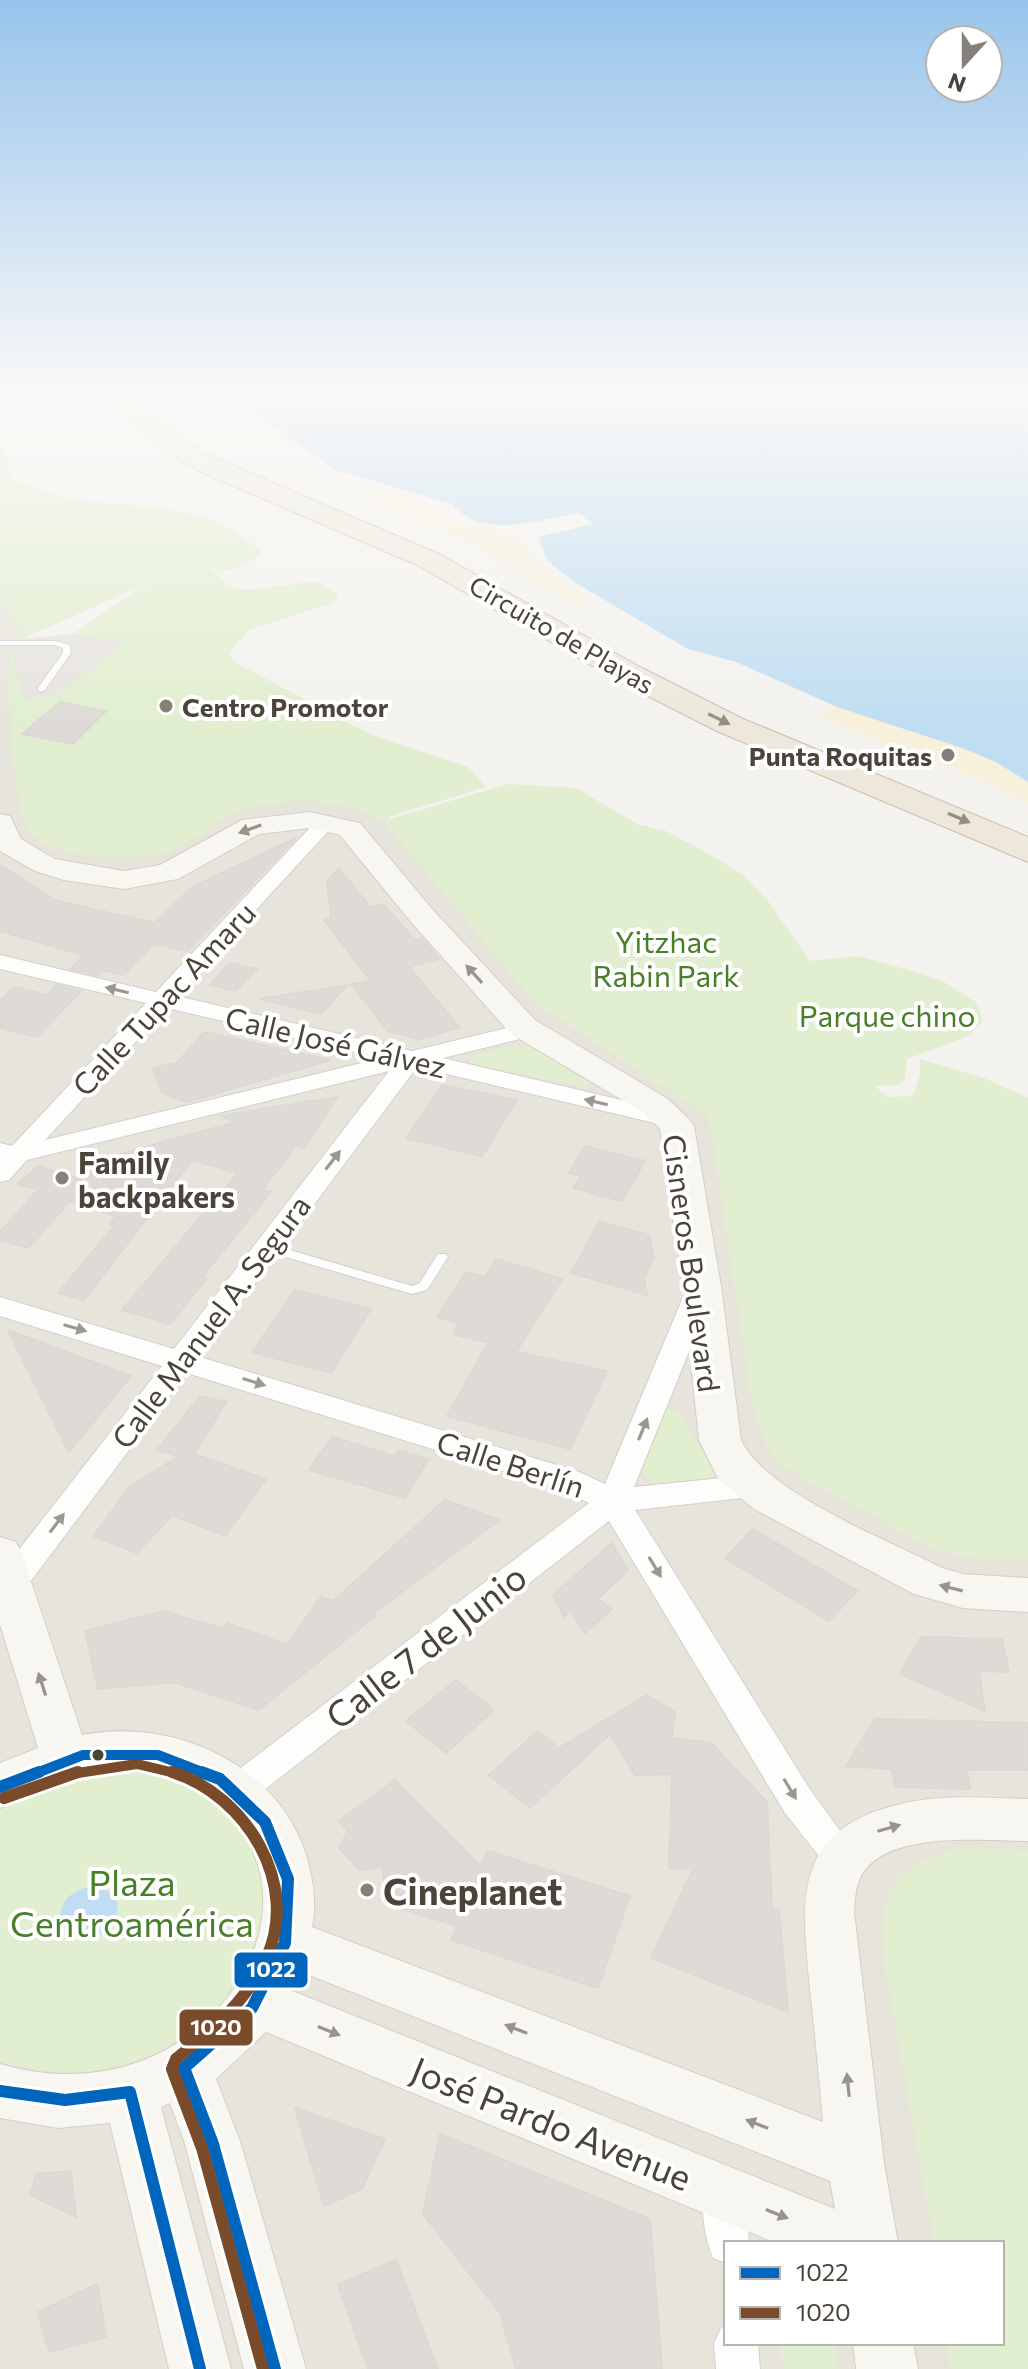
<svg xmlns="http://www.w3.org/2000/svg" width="1028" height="2369" font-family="Commissioner,sans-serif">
  <rect width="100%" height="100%" fill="#f4f2ee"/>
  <!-- residential -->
  <path fill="#e7e4dc" d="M0 586 24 606 27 687 245 802 322 793 383 812 698 1098 1028 1543V1873L960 2243H726V2343H973L977 2369H0Z"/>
  <!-- green -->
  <g fill="#e1eecf">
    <path d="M0 446 4 448 12 479C35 487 58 498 82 501 142 507 217 505 262 553L248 563 219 573 201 558 227 585 247 590 317 581 337 594 338 599 332 603 249 630 229 653 234 662 372 735 468 767 486 787 378 820C343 794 257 796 221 820 203 832 186 847 164 853 132 863 45 859 27 827 11 799 7 676 10 640L73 634 144 585 199 560 29 636 12 639 20 629 0 603Z"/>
    <path d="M508 784 576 788 637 824 666 831 720 860 743 875 768 901 810 961 858 956 916 972 944 982 976 1002 983 1021 969 1036 907 1059 905 1079 898 1085 875 1086 887 1097 913 1096 920 1074V1059L984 1078 1028 1098V1560L977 1559 936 1550 805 1479 780 1463 767 1447 752 1403 709 1117 534 1002 383 821Z"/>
    <path d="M505 1047H538L588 1081V1088L473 1064 471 1061 476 1055Z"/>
    <path d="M668 1409 682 1416 713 1468 714 1478 657 1486 643 1474 641 1465 662 1413Z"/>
    <path d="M79 1769C108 1770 142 1767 170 1773 195 1778 224 1802 239 1821 316 1923 215 2047 108 2069 71 2077 36 2071 0 2061V1804Z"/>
    <path d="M959 1847 1028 1850V2369H951L947 2343H1002V2243H934L883 1955C878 1886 894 1869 959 1847Z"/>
    <path d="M780 2343H835L839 2369H783Z"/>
  </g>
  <!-- sand -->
  <g fill="#f7f0da">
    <path d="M353 490 421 499 460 523 515 532 537 563 587 598 575 604 467 542Z"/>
    <path d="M837 707 962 748 996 762 1028 782V803L971 776 815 715Z"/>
  </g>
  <!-- parking -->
  <path fill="#e6e3df" d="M73 634 119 641 121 647 53 696 22 699 10 640Z"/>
  <!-- water -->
  <g fill="#c0ddf1">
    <path d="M220 393H1028V782L996 762 962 748 837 707 736 662 688 649 574 582 548 561 538 537 593 524 579 513C540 519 482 541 452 504L333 469 259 416Z"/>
    <path d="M91 1886 101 1887 115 1896C126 1924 99 1942 73 1937L61 1925C57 1903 70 1891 91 1886Z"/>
  </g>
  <!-- building -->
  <g fill="#dedbd6" stroke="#dcd9d4" stroke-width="2">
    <path d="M60 702 106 711 73 744 22 734Z"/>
    <path d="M296 838 188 951 154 944 124 975 102 970 97 975 71 969 83 955 0 931V865L57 901 155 923 192 887Z"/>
    <path d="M339 868 370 907 383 904 415 940 421 938 439 959 409 967 460 1028 418 1039 388 1031 351 984 371 981 324 920 331 918 327 882Z"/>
    <path d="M230 963 257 969 236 991 210 985Z"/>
    <path d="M56 985 81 991 37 1037 0 1028V1001L14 987 48 995Z"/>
    <path d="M347 985 321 1014 260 999Z"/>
    <path d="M204 1032 271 1047 331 1060 187 1102 162 1093 153 1068 177 1063Z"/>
    <path d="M442 1085 517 1100 482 1156 406 1138Z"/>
    <path d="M337 1097 304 1148 297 1145 262 1190 271 1192 202 1277 207 1278 170 1324 122 1310 238 1173 192 1160 84 1300 58 1293 115 1225 110 1224 116 1216 70 1201 28 1248 0 1240V1232L38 1190 18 1184 38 1166 85 1181 109 1157 236 1122 221 1116Z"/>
    <path d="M585 1146 645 1161 622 1201 573 1188 581 1176 569 1173Z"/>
    <path d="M599 1222 649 1235 654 1257 644 1278 647 1295 571 1273Z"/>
    <path d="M496 1259 562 1279 516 1352 607 1371 570 1449 447 1416 488 1343 453 1334 458 1323 437 1317 466 1272 485 1277Z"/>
    <path d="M295 1290 371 1309 331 1373 252 1352Z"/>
    <path d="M8 1330 131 1376 69 1452Z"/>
    <path d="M200 1396 226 1402 194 1454 266 1479 225 1536 172 1515 137 1553 94 1536 128 1488 179 1456 157 1450Z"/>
    <path d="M332 1437 394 1456 398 1450 428 1459 405 1498 309 1470Z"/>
    <path d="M445 1500 500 1520 372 1614 376 1615 259 1710 174 1682 98 1689 85 1631 163 1611 224 1629 227 1623 287 1645 321 1597 333 1601Z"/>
    <path d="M753 1529 857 1591 829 1621 725 1558Z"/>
    <path d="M612 1543 628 1570 598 1599 612 1609 585 1633 570 1610 564 1617 553 1595Z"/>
    <path d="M921 1637 1002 1639 1009 1672 979 1671 985 1711 900 1674Z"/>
    <path d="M456 1680 494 1710 446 1753 406 1721Z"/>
    <path d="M647 1695 675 1712 672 1738 711 1743 767 1802 772 1909 779 1910 788 2012 651 1958 693 1869 669 1868 672 1774 635 1775 610 1734 530 1808 489 1775 538 1731 559 1748Z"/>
    <path d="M875 1719 1028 1723V1770H967L970 1789 895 1787 892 1769 846 1766Z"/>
    <path d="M395 1780 481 1866 488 1851 630 1896 598 1988 451 1940 457 1926 387 1904 382 1867 360 1870 339 1848 348 1831 339 1821Z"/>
    <path d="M295 2108 385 2139 362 2189 324 2206Z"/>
    <path d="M440 2134 650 2219 662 2369H516L500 2313 423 2214Z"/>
    <path d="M71 2171 76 2217 30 2195 36 2174Z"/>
    <path d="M396 2260 438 2369H368L338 2284Z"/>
    <path d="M97 2284 106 2337 49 2352 38 2312Z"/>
  </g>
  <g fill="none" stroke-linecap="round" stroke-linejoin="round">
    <!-- lane casing -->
    <g stroke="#d2d0cb" stroke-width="2">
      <g id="lane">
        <path d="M0 641H56L70 645 71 653 44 691 41 692 37 689 63 653V648L55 645H0Z"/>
        <path d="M266 1243 412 1286 419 1284 438 1254H446L448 1257 427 1290 412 1294 262 1250 260 1247Z"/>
      </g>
    </g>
    <!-- street casing -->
    <g stroke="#d2d0cb" stroke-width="2">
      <g id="street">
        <path d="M326 816 336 822 333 826 177 996 412 1051 528 1023 536 1025 540 1030 536 1035 443 1058 681 1114 684 1119 672 1127 417 1067 200 1357 577 1471 605 1484 686 1290 690 1283H710L714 1290 634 1487 751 1475 762 1478 766 1486 762 1494 751 1497 635 1510 811 1791 860 1858 855 1869 842 1874 829 1869 785 1813 609 1521 250 1801 238 1805 226 1801 220 1790 226 1779 589 1503 555 1487 187 1373 21 1594 10 1598 0 1594V1574L162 1366 0 1316V1297L174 1349 389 1071 27 1160 9 1180 0 1182V1143L12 1146 146 1003 0 969V955L156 992 319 818ZM167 1008 382 1058 45 1140Z"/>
        <path d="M724 2171 739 2177 745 2192 749 2243H726V2263L713 2258C703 2234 699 2201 709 2177Z"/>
        <path d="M726 2325V2343H758L760 2369H716L714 2343 721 2328Z"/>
      </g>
    </g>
    <!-- secondary casing -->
    <g stroke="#d3cfc5" stroke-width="2">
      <g id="secondary">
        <path d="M310 812 360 823 433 910 535 1020 668 1099 689 1119 694 1126 721 1286 741 1440C766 1493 888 1540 942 1568L963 1574 1028 1578V1612L963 1608 914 1594 754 1509 718 1479 699 1440 683 1286 660 1129 644 1113 511 1034 411 922 340 835 310 828 259 834 178 879 124 889 64 880 35 871 0 851V814L10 816 21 839 55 859 124 871 160 865 242 820Z"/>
        <path d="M0 1537 16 1542 22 1554 82 1735C173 1717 277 1763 306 1855 313 1878 317 1903 312 1927L823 2122C819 2078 815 2034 810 1989 801 1899 792 1829 901 1804 942 1794 986 1798 1028 1799V1841C983 1841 879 1829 859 1881 855 1890 855 1902 854 1912L884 2163 898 2243H776L266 2032 216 2079 241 2144 306 2369H244L185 2144 170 2103 161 2107 231 2369H169L110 2123 58 2128 0 2118V2064C47 2078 98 2078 144 2060 244 2021 310 1893 222 1808 192 1780 149 1768 109 1772 68 1775 38 1795 0 1808V1763L38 1748 0 1624ZM299 1971 830 2181 835 2209 290 1990Z"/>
        <path d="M853 2343H913L918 2369H856Z"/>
      </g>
    </g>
    <!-- highway casing -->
    <g stroke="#ccbfa9" stroke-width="2">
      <path id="highway" d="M97 393H124L199 451 439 554 642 668 741 718 1028 837V862L719 732 620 682 419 566 210 476 181 461Z"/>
    </g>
    <!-- lane -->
    <use href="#lane" fill="#fdfdfc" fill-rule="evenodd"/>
    <!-- street -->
    <use href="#street" fill="#fdfdfc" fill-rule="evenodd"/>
    <!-- secondary -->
    <use href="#secondary" fill="#f7f6f1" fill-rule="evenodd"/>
    <!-- highway -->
    <use href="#highway" fill="#ede8db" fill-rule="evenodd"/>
    <!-- bus-1-far1 casing -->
    <g stroke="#fff" stroke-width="16">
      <path id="bus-1-far1" d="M34 1774 83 1755H158L207 1774"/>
    </g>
    <!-- bus-1 casing -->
    <g stroke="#fff" stroke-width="18">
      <g id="bus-1">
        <path d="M201 1772 220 1779 265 1822 288 1879 285 1943 252 2008 184 2068 213 2144 275 2369"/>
        <path d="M0 1787 39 1772"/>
        <path d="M0 2091 65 2100 130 2092 200 2369"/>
      </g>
    </g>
    <!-- bus-2-far1 casing -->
    <g stroke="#fff" stroke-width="16">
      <path id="bus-2-far1" d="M71 1774 137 1764 179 1774"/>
    </g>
    <!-- bus-2 casing -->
    <g stroke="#fff" stroke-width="18">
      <g id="bus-2">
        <path d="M172 1772C246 1795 301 1884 266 1959 245 2003 213 2029 176 2059L172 2069 202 2148 263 2369"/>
        <path d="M4 1798 78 1772"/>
      </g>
    </g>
    <!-- bus-1-far1 -->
    <use href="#bus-1-far1" stroke="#0065bd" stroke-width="10"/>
    <!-- bus-1 -->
    <use href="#bus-1" stroke="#0065bd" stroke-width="12"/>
    <!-- bus-2-far1 -->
    <use href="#bus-2-far1" stroke="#7a4b2a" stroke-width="10"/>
    <!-- bus-2 -->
    <use href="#bus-2" stroke="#7a4b2a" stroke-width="12"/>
  </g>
  <!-- one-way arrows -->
  <defs><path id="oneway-solid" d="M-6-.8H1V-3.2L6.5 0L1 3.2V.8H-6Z" transform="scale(2)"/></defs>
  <g fill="#948e82">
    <use href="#oneway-solid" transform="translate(719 719) rotate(26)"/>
    <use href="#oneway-solid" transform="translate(959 818) rotate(23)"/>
  </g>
  <g fill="#98948c">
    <use href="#oneway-solid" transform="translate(250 829) rotate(160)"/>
    <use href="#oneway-solid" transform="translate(474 974) rotate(-132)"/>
    <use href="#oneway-solid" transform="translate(951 1588) rotate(-166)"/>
    <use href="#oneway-solid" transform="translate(42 1684) rotate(-108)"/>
    <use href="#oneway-solid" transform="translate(889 1828) rotate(-16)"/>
    <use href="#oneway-solid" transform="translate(516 2029) rotate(-159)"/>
    <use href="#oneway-solid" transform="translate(329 2031) rotate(22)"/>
    <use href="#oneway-solid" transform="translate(848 2085) rotate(-96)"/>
    <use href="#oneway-solid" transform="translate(757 2124) rotate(-159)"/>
    <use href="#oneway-solid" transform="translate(777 2214) rotate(22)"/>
  </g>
  <g fill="#9b9791">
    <use href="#oneway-solid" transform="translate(117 990) rotate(-167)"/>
    <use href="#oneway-solid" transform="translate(596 1102) rotate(-167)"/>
    <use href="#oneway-solid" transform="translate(333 1160) rotate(-52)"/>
    <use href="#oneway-solid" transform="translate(75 1328) rotate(16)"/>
    <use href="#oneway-solid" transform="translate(254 1382) rotate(17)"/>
    <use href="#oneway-solid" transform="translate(643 1429) rotate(-68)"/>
    <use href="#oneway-solid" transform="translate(57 1523) rotate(-53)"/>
    <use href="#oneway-solid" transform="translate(655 1567) rotate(59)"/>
    <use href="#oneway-solid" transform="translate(790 1789) rotate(59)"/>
  </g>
  <!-- sky -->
  <linearGradient id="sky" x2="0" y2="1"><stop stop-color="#98c4ec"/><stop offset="0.54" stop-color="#faf9f7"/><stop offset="1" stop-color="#faf9f7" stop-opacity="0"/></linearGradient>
  <rect width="1028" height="725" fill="url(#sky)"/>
  <!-- markers -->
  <g fill="#868178" stroke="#fff" stroke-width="3">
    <circle cx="166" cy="706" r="8"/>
    <circle cx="948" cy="755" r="8"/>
    <circle cx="62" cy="1178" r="8"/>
    <circle cx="367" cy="1890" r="8"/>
  </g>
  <circle fill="#4b4439" stroke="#fff" stroke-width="3" cx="98" cy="1755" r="7"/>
  <g text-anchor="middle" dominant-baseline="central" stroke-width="8" stroke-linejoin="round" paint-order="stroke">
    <!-- far-street labels -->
    <g font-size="26" fill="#4b4439" stroke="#fff">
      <text transform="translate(562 634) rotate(30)">Circuito de Playas</text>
    </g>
    <!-- far-poi labels -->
    <g font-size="26" font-weight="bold" fill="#4b4439" stroke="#fff" text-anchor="start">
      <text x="182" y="706">Centro Promotor</text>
      <text x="932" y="755" text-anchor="end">Punta Roquitas</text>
    </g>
    <!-- park labels -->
    <g font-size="30" fill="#4a7f2a" stroke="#fff">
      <text x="666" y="940">Yitzhac<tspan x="666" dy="34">Rabin Park</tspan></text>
      <text x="887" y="1014">Parque chino</text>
    </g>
    <!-- street labels -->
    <g font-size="30" fill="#4b4439" stroke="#fff">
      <text transform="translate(163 998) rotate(-47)">Calle Tupac Amaru</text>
      <text transform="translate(336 1041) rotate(13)">Calle José Gálvez</text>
      <text transform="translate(693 1263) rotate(82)">Cisneros Boulevard</text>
      <text transform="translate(210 1321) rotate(-53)">Calle Manuel A. Segura</text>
      <text transform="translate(511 1463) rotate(18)">Calle Berlín</text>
    </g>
    <!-- poi labels -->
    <g font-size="30" font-weight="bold" fill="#4b4439" stroke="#fff" text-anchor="start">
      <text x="78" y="1161">Family<tspan x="78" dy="34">backpakers</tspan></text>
    </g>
    <!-- near-street labels -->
    <g font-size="36" fill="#4b4439" stroke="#fff">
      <text transform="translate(425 1645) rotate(-38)">Calle 7 de Junio</text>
      <text transform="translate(552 2122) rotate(22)">José Pardo Avenue</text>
    </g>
    <!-- near-park labels -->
    <g font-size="36" fill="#4a7f2a" stroke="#fff">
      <text x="132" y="1881">Plaza<tspan x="132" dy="41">Centroamérica</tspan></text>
    </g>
    <!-- near-poi labels -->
    <g font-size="36" font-weight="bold" fill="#4b4439" stroke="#fff" text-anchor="start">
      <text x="383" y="1890">Cineplanet</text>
    </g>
  </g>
  <g stroke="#fff" stroke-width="3">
    <rect x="233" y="1951" width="76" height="38" rx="8" fill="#0065bd"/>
    <rect x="178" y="2008" width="76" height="39" rx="8" fill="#7a4b2a"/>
  </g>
  <g font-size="22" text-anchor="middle" font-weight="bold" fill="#fff">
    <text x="271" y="1977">1022</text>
    <text x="216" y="2035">1020</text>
  </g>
  <!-- legend -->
  <rect x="724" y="2241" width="280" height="104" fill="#ffffff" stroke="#b7b4b0" stroke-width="2"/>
  <rect x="740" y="2267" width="40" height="12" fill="#0065bd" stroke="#b7b4b0" stroke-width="2"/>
  <text x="796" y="2281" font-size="24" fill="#4b4439">1022</text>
  <rect x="740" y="2307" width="40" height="12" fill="#7a4b2a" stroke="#b7b4b0" stroke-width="2"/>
  <text x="796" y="2321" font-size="24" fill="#4b4439">1020</text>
  <!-- north arrow -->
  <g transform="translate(964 64) rotate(201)"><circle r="38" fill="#ffffff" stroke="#b7b4b0" stroke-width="2"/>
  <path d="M0-6L14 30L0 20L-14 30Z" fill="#868178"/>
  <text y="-12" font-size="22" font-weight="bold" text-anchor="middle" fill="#4b4439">N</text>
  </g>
</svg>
